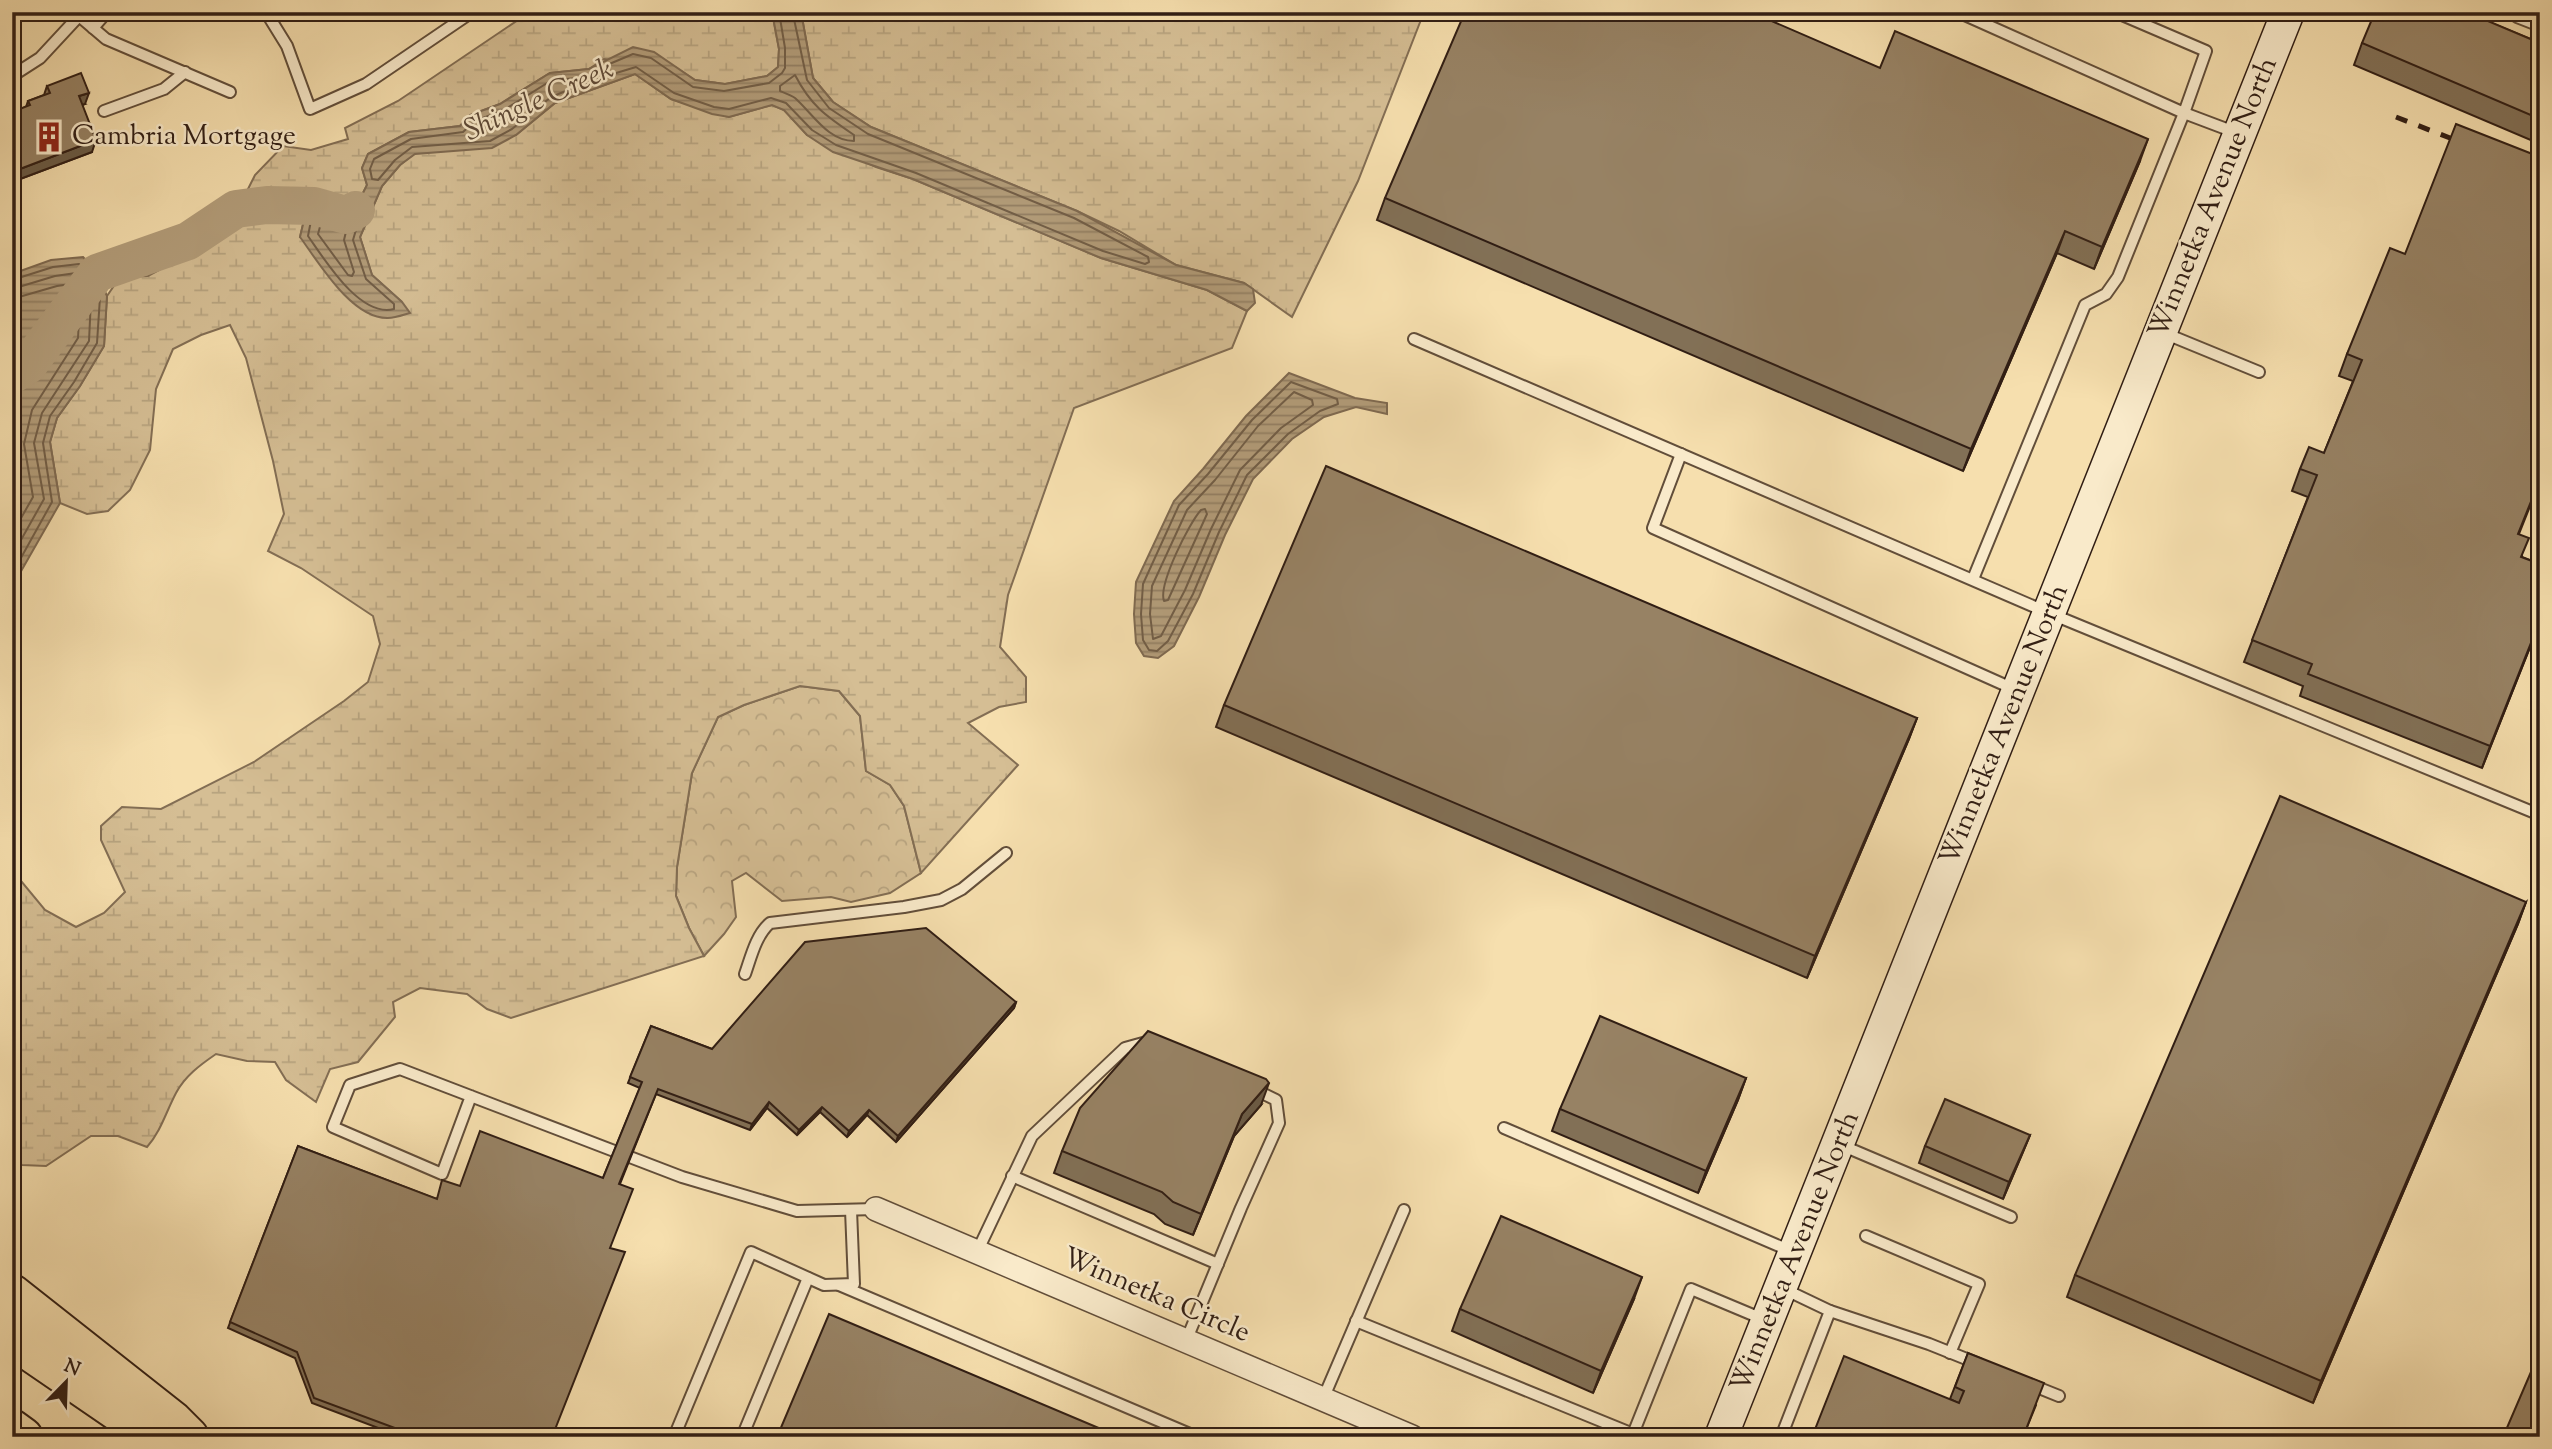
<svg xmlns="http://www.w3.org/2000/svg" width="2552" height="1449" font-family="'Sorts Mill Goudy',serif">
  <defs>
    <pattern id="forest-crowns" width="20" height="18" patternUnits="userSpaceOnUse" patternTransform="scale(1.75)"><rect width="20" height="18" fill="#d5be94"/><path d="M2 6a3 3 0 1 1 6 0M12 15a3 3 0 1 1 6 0" fill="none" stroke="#b7a37f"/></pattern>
    <pattern id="wetland-marsh" width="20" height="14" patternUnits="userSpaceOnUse" patternTransform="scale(1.75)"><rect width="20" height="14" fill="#d5be94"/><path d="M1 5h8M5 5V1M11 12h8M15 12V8" fill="none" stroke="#b7a37f"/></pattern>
    <pattern id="water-rules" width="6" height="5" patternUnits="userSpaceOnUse" patternTransform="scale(1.75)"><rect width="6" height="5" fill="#b39d7a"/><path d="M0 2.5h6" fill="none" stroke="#927f63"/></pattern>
  </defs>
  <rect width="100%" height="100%" fill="#f6dfae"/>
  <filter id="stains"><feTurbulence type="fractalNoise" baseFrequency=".00286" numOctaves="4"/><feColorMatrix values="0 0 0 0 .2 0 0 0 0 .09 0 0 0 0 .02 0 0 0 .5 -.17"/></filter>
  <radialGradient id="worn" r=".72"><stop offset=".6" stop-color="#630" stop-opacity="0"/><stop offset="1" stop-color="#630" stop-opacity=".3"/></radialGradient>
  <!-- forest -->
  <path fill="url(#forest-crowns)" stroke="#836e54" stroke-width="2" d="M800 686 839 691 860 716 866 771 890 785 904 806 921 873 890 893 851 902 831 897 782 901 746 873 732 881 736 917 724 934 704 956 689 928 676 896 677 867 692 773 718 717 744 705Z"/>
  <!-- wetland -->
  <g fill="url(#wetland-marsh)" stroke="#836e54" stroke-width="2">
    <path d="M524 12H772L779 49 778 67 767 76 725 84 695 80 675 67 604 59 589 69 550 73 500 104 470 115 460 126 409 132 368 154 362 168 367 185 363 193 351 202 306 196 243 199 255 175 283 146 311 150 348 139 345 128 398 101 518 20Z"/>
    <path d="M801 12H1424L1358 181 1292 317 1244 283 1176 265 1119 231 1077 211 871 127 833 102 813 78Z"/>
    <path d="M635 74 671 99 729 117 772 105 784 110 807 135 876 167 913 179 1101 258 1207 290 1247 311 1232 348 1074 408 1008 595 1000 647 1026 677V702L999 707 968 723 1018 765 921 873 904 806 890 785 866 771 860 716 839 691 800 686 744 705 718 717 692 773 677 867 676 896 689 928 704 956 511 1018 487 1009 467 994 420 988 393 1002 395 1017 358 1062 330 1069 316 1102 286 1080 275 1062 247 1061 216 1054C200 1065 185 1076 176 1093 166 1112 161 1131 147 1147L118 1136H91L46 1166 22 1165 12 1160V938L21 917 12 904V870L45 910 76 927 104 913 125 892 101 840V826L122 807 161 809 254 762 344 701 368 682 380 644 373 616 301 568 268 551 284 514 273 461 246 358 230 325 201 335 173 349 156 389 150 450 130 490 108 511 87 514 60 503 50 442 57 418 80 386 104 346 107 296 120 277 148 276 207 244 238 221 268 216H305L300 237 402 302 372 275 360 237 382 186 400 165 415 153 516 135 555 103Z"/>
  </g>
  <!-- water -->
  <g fill="url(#water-rules)" stroke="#7f6a51" stroke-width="2">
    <path d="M772 12H801L813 78 833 102 871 127 1077 211 1176 265 1244 283 1253 289 1255 303 1247 311 1207 290 1101 258 913 179 833 152 807 135 784 110 772 105 729 117 712 114 671 99 635 74 555 103 516 135 492 148 415 154 400 165 382 186 360 237 372 275 402 302 410 313C403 315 395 318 388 318 352 319 319 263 300 237L305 216 306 196 351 202 363 193 367 185 362 168 368 154 409 132 460 126 470 115 500 104 550 73 589 69 633 47 654 52 695 80 725 84 767 76 778 67 779 49Z"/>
    <path d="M83 257 97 273 107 296 104 346 80 386 57 418 50 442 60 503 12 587V274L51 260Z"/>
    <path d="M1289 373 1355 398 1387 403V414L1356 407 1324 417 1292 439 1253 479 1225 535 1199 597 1174 646 1158 658 1144 656 1136 643 1134 614 1136 582 1174 501 1203 469 1246 416Z"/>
  </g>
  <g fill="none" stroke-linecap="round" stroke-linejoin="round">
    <!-- shore -->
    <g stroke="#725e47" stroke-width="2">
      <path d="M779 12 785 48V68L782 73 769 83 724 91 693 87 651 58 633 54 607 65 592 77 552 80 504 110 475 121 463 132 411 139 374 159 370 169 372 179 378 180 395 160 412 147 490 141 512 129 551 97 593 80 636 67 674 93 714 107 729 109 771 98 786 103 812 130 836 145 916 173 1103 251 1145 264 1149 262 1148 257 1074 218 868 134 829 108 807 80 794 19V12"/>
      <path d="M795 75C811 106 826 116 854 135V141C828 141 813 114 795 98 791 95 785 93 780 91V86Z"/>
      <path d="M314 205 350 209 359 205 363 206 353 240 366 279 394 304V309C360 318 325 260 308 236Z"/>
      <path d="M323 216 349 219 344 240 354 272 352 276 348 275 318 234Z"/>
      <path d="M12 280 53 267 79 264 91 277 100 297 97 343 74 382 50 416 43 443 52 502 12 574"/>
      <path d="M12 289 55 276 76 273 84 281 91 299 89 341 42 413 34 443 44 499 12 556"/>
      <path d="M12 299 57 286 71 284 80 301 78 338 32 410 24 444 33 497 12 534"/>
      <path d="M1291 382 1337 399 1338 404 1320 411 1288 434 1247 475 1219 532 1193 594 1168 641 1157 651 1149 650 1143 640 1141 614 1143 584 1179 505 1208 474 1252 420Z"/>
      <path d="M1294 392 1312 400 1313 405 1281 428 1240 470 1211 529 1185 590 1161 636 1153 639 1150 614 1152 586 1187 510 1215 480 1258 426Z"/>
      <path d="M1205 509 1207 514 1168 600 1164 601C1158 585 1189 523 1201 510Z"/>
    </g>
    <!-- river -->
    <path stroke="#b39d7a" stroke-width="38" d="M12 375 28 365 97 273 188 241 236 209 267 205 314 206 346 215 356 210"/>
    <!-- lane casing -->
    <g stroke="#624e3a" stroke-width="14">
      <g id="lane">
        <path d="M70 12 79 16 106 39 230 92"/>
        <path d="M266 12 287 46 310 109 366 84 472 12"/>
        <path d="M1958 12 2184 113 2237 133"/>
        <path d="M2519 12 2517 17 2540 26"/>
        <path d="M93 28 107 12"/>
        <path d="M12 76 40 58 79 16"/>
        <path d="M104 111 164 89 185 72"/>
        <path d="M2164 333 2259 372"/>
        <path d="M1414 339 2049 613 2540 815"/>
        <path d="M1681 454 1653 528 2016 690"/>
        <path d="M1973 579 2085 305 2106 294 2118 277 2184 113 2206 51 2115 12"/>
        <path d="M745 974C751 957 756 935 770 923L904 907 941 900 962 889 1006 853"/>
        <path d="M471 1096 442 1174 333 1127 350 1085 400 1069 682 1177 797 1211 876 1209"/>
        <path d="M1504 1128 1793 1252"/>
        <path d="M1841 1145 2011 1217"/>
        <path d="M1012 1176 1218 1264"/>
        <path d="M1866 1236 1979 1284 1950 1353"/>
        <path d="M977 1252 1032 1136 1125 1048 1143 1043 1149 1045"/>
        <path d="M839 1285 1197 1437"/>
        <path d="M1830 1311 1929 1344 1979 1364"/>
        <path d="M1356 1321 1633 1434 1691 1289 1765 1320"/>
        <path d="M1186 1341 1241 1208 1279 1123 1276 1100 1254 1089"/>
        <path d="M2029 1384 2059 1396"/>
        <path d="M1323 1399 1404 1210"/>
        <path d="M674 1437 751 1252 824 1285 854 1284 851 1210"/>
        <path d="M742 1437 808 1278"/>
        <path d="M1781 1437 1830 1311 1784 1289"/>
      </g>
    </g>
    <!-- street casing -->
    <g stroke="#624e3a" stroke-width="26">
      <path id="street" d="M876 1209 1412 1437"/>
    </g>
    <!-- secondary casing -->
    <g stroke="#311e14" stroke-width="35">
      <path id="secondary" d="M1721 1437 2288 12"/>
    </g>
    <!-- highway casing -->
    <g stroke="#311e14" stroke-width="42">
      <g id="highway">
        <path d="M12 1294 173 1421 189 1437"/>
        <path d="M12 1339 155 1437"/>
        <path d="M12 1429 23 1437"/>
      </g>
    </g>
    <!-- lane -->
    <use href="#lane" stroke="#f9eaca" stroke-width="10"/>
    <!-- street -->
    <use href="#street" stroke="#f9eaca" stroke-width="23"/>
    <!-- secondary -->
    <use href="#secondary" stroke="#f9eaca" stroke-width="32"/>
    <!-- highway -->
    <use href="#highway" stroke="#f6dfae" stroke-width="38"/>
    <!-- rail -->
    <path stroke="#311e14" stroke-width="5" stroke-dasharray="12 12" stroke-linecap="butt" d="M2396 117 2468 145"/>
  </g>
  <!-- wall -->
  <g fill="#827056" stroke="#311e14" stroke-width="2">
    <path d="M2487 12 2484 20 2540 43V144L2354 65 2362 43Z"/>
    <path d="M1880 68 2140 161 2094 269 2057 253 1963 471 1377 220 1385 198Z"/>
    <path d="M47 86 85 104 82 105 92 152 12 182V112L26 107 28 101 44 95Z"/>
    <path d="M2540 157V481L2519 534 2522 557 2540 564V622L2482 768 2300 696 2303 686 2244 662 2308 497 2292 491 2300 469 2324 453 2353 381 2339 376 2347 354 2405 254Z"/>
    <path d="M1224 705 1917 718 1909 739 1807 978 1216 727Z"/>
    <path d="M2526 902 2518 924 2313 1403 2067 1297 2075 1275Z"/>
    <path d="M1016 1002 1014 1008 896 1142 867 1115 847 1137 820 1112 797 1135 767 1108 750 1130 656 1094 620 1184 610 1248 552 1437H402L312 1403 295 1358 228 1328 298 1146 436 1199 460 1186 603 1178 640 1088 628 1083 651 1026 712 1049Z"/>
    <path d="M1746 1078 1738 1100 1698 1193 1552 1131 1560 1109Z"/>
    <path d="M1261 1105 1234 1136 1193 1235 1165 1224 1154 1214 1054 1173 1062 1151Z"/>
    <path d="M2030 1135 2003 1199 1919 1163 1925 1146Z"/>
    <path d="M1634 1299 1593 1393 1452 1331 1460 1309Z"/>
    <path d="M1968 1353 2036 1405 2023 1437 1950 1399Z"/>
  </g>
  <!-- shaded-wall -->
  <g fill="#6a5b46" stroke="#311e14" stroke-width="2">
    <path d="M89 93 85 104 75 107 79 96Z"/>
    <path d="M2148 139 2140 161 2094 269 2102 247Z"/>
    <path d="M96 140 92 152 12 182V172Z"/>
    <path d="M2065 231 2057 253 1963 471 1971 449Z"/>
    <path d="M2540 620V622L2482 768 2490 746Z"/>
    <path d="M1917 718 1909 739 1807 978 1815 956Z"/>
    <path d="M2526 902 2518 924 2313 1403 2321 1381Z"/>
    <path d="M1016 1002 1014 1008 896 1142 898 1136Z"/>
    <path d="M1746 1078 1738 1100 1698 1193 1706 1171Z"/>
    <path d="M1269 1083 1261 1105 1234 1136 1193 1235 1242 1114Z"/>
    <path d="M769 1102 767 1108 750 1130 752 1124Z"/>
    <path d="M822 1107 820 1112 797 1135 799 1130Z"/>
    <path d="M869 1110 867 1115 847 1137 849 1131Z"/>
    <path d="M2030 1135 2023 1152 2003 1199 2009 1182Z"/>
    <path d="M1642 1277 1634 1299 1593 1393 1601 1371Z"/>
  </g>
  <!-- building -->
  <g fill="#978264" stroke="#311e14" stroke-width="2">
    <path d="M1465 12H1751L1880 68 1895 31 2148 139 2102 247 2065 231 1971 449 1385 198Z"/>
    <path d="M2375 12H2486L2483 19 2540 43V119L2362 43Z"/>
    <path d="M81 73 89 93 79 96 96 140 12 172V112L30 105 28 101 50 93 47 86Z"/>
    <path d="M2456 124 2540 157V479L2518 534 2529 538 2521 557 2540 564V620L2490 746 2308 674 2312 664 2252 640 2317 475 2300 469 2309 447 2324 453 2362 360 2347 354 2390 248 2405 254Z"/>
    <path d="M1326 466 1917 718 1815 956 1224 705Z"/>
    <path d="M2280 796 2526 902 2321 1381 2075 1275Z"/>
    <path d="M926 928 1016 1002 898 1136 869 1110 849 1131 822 1107 799 1130 769 1102 752 1124 658 1089 619 1184 633 1189 610 1248 625 1252 552 1437H419L314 1398 297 1352 230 1322 298 1146 437 1199 442 1180 460 1186 480 1131 603 1178 642 1082 630 1077 651 1026 712 1049 805 942Z"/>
    <path d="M1600 1016 1746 1078 1706 1171 1560 1109Z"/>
    <path d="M1148 1031 1266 1079 1269 1083 1242 1114 1201 1214 1173 1202 1162 1192 1062 1151 1080 1108Z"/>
    <path d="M1945 1099 2030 1135 2009 1182 1925 1146Z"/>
    <path d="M1501 1216 1642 1277 1601 1371 1460 1309Z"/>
    <path d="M829 1314 1120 1437H777Z"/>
    <path d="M2540 1351V1437H2503Z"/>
    <path d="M1968 1353 2044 1383 2023 1437H1812L1844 1356 1959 1403 1964 1391 1955 1387Z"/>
  </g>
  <!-- icons -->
  <defs>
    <g id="building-bare" transform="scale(2.415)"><path d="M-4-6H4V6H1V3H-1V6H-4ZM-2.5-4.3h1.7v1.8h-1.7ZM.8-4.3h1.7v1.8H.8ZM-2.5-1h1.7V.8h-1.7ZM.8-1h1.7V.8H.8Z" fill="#8f2418" stroke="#f9eaca" stroke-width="2.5" paint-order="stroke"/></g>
  </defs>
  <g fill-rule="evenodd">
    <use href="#building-bare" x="49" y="137"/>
  </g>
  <g text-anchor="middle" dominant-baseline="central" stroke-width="5" stroke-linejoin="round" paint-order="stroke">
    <!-- poi labels -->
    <g font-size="28" fill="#311e14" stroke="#f9eaca" text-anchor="start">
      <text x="72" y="137">Cambria Mortgage</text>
    </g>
    <!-- street labels -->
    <g font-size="28" fill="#311e14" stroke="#f9eaca">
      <text transform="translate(2214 198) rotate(-68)">Winnetka Avenue North</text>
      <text transform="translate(2005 725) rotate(-68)">Winnetka Avenue North</text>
      <text transform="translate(1796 1252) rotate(-68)">Winnetka Avenue North</text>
      <text transform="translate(1156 1296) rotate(23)">Winnetka Circle</text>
    </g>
    <!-- water labels -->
    <g font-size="30" font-style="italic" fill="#5e4a38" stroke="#f9eaca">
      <text transform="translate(539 101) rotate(-24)">Shingle Creek</text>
    </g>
  </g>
  <!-- margin -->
  <rect width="2552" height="1449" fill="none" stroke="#f6dfae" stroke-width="42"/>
  <rect x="14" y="14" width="2524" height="1421" fill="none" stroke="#311e14" stroke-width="3.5"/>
  <rect x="21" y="21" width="2510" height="1407" fill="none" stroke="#311e14" stroke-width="2"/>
  <!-- north arrow -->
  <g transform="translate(66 1382) rotate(23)" stroke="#f9eaca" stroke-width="5" paint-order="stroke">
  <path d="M0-5L12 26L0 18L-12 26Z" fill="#311e14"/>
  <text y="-10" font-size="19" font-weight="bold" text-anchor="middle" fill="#311e14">N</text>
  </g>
  <rect width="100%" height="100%" filter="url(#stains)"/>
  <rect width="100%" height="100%" fill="url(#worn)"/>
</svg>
